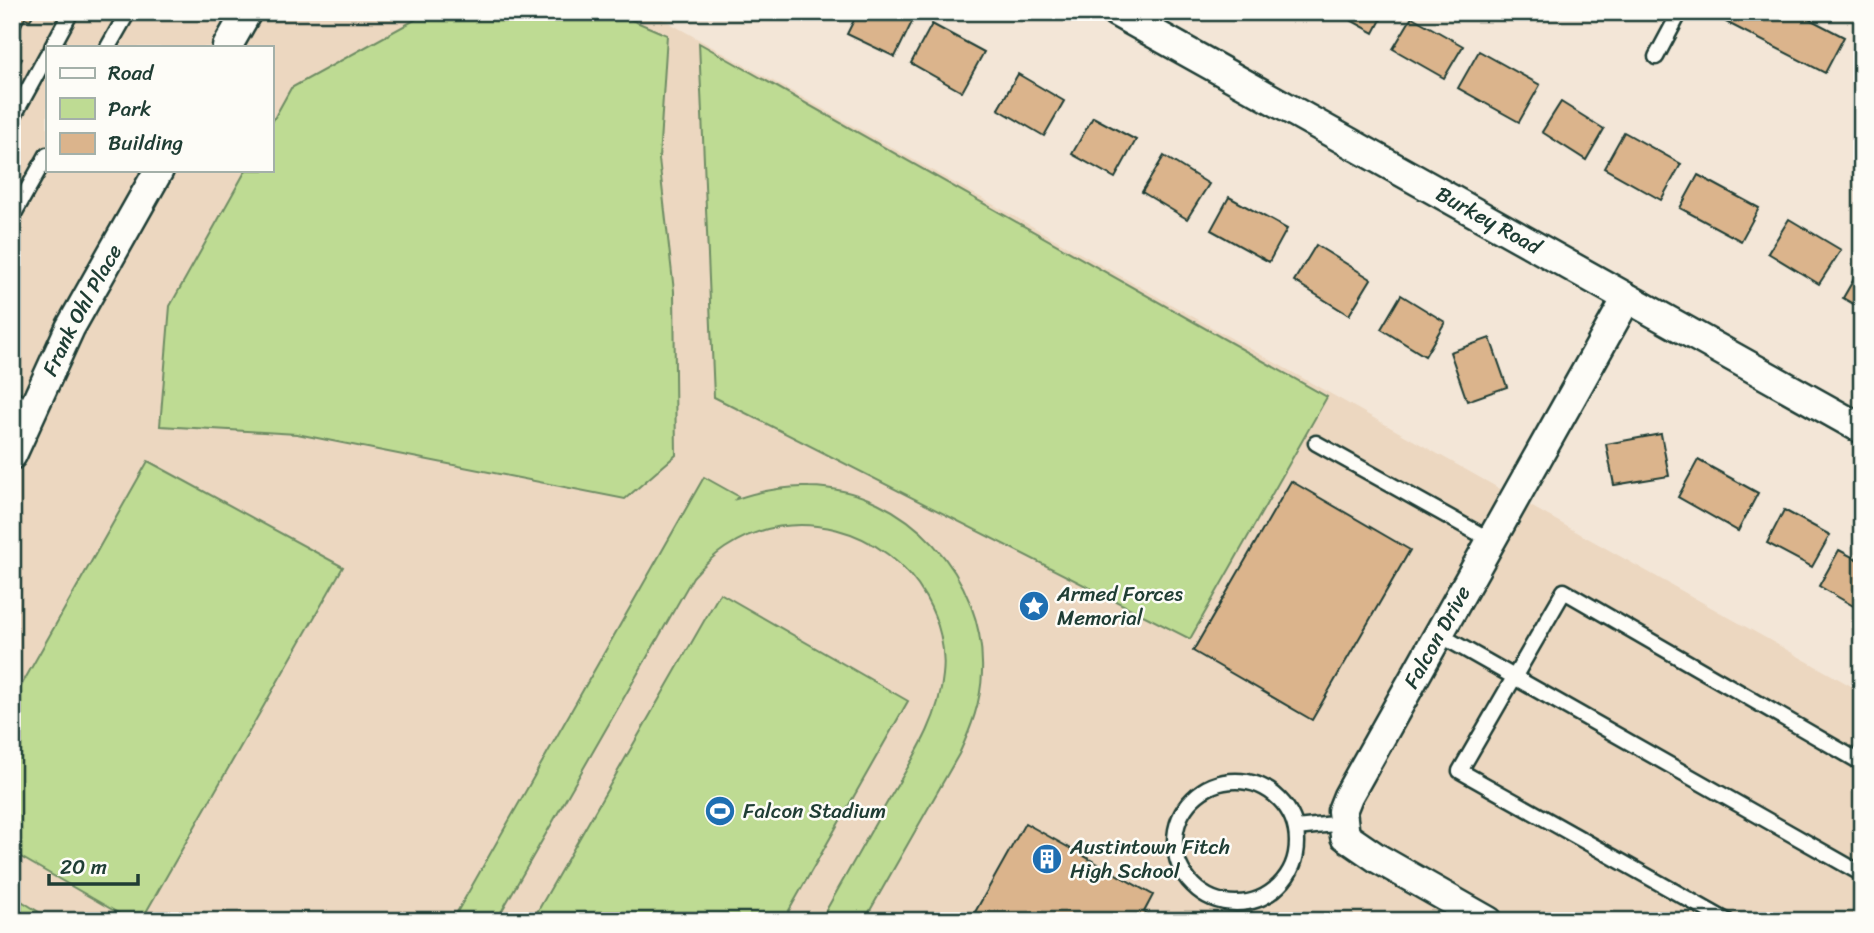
<svg xmlns="http://www.w3.org/2000/svg" width="1874" height="933" font-family="Sriracha,sans-serif">
  <rect width="100%" height="100%" fill="#f3e6d7"/>
  <filter id="ink" filterUnits="userSpaceOnUse"><feTurbulence type="fractalNoise" baseFrequency=".0143" numOctaves="2"/><feDisplacementMap in="SourceGraphic" scale="14" xChannelSelector="R" yChannelSelector="G"/><feConvolveMatrix kernelMatrix="1 2 1 2 8 2 1 2 1" color-interpolation-filters="sRGB"/></filter>
  <g filter="url(#ink)">
    <!-- built -->
    <path fill="#ecd7c0" fill-rule="evenodd" d="M12 12H650L1862 692V921H53L12 895ZM47 47H271V170H47Z"/>
    <!-- green -->
    <g fill="#bedb93" stroke="#6e8c64" stroke-width="2">
      <path d="M429 12H613L667 35 659 159 674 291 676 455 625 499 297 434 160 426 170 306 246 170H271V124L291 88Z"/>
      <path d="M699 43 1327 397 1190 639 714 397Z"/>
      <path d="M148 461 343 567 141 921H132L12 852V702Z"/>
      <path d="M704 477 738 496 736 499C760 491 784 486 809 487 906 488 986 577 982 673 981 702 971 728 959 754L864 921H820C843 881 865 841 888 801 911 761 939 722 943 675 946 649 939 621 926 598 887 528 793 502 725 548 713 556 703 566 693 577L496 921H452Z"/>
      <path d="M720 593 908 701 783 921H532Z"/>
      <path d="M12 895 53 921H12Z"/>
    </g>
    <!-- building -->
    <g fill="#dbb48c" stroke="#1f3d34" stroke-width="2">
      <path d="M12 12H35L30 20 25 18 13 41Z"/>
      <path d="M858 12H897L913 20 895 57 847 34Z"/>
      <path d="M1336 12H1385L1374 33Z"/>
      <path d="M1731 12H1796L1844 37 1825 73 1726 22Z"/>
      <path d="M1412 17 1463 46 1444 78 1393 49Z"/>
      <path d="M932 24 984 52 962 92 911 63Z"/>
      <path d="M1479 51 1540 85 1519 122 1458 88Z"/>
      <path d="M12 54 22 59 12 76Z"/>
      <path d="M1862 72V93L1853 87Z"/>
      <path d="M1018 74 1064 101 1044 136 998 109Z"/>
      <path d="M1561 102 1604 129 1586 160 1542 132Z"/>
      <path d="M1093 117 1136 140 1115 178 1072 154Z"/>
      <path d="M1624 132 1681 164 1661 200 1604 168Z"/>
      <path d="M1164 156 1209 184 1187 219 1142 192Z"/>
      <path d="M1698 175 1759 208 1741 241 1680 208Z"/>
      <path d="M1229 197 1287 229 1269 262 1211 230Z"/>
      <path d="M1789 219 1841 250 1819 284 1768 253Z"/>
      <path d="M1316 245 1371 279 1349 315 1294 281Z"/>
      <path d="M1862 265V309L1843 298Z"/>
      <path d="M1401 295 1445 322 1425 356 1381 329Z"/>
      <path d="M1490 338 1507 387 1467 401 1450 352Z"/>
      <path d="M1661 434 1669 476 1614 485 1606 444Z"/>
      <path d="M1698 460 1758 493 1738 531 1678 497Z"/>
      <path d="M1291 481 1410 550 1312 720 1193 651Z"/>
      <path d="M1784 510 1830 535 1812 567 1767 543Z"/>
      <path d="M1839 550 1862 562V611L1819 586Z"/>
      <path d="M1025 823 1153 895 1144 912 1159 921H970Z"/>
    </g>
    <g fill="none" stroke-linecap="round" stroke-linejoin="round">
      <!-- lane casing -->
      <g stroke="#1f3d34" stroke-width="19">
        <g id="lane">
          <path d="M52 47 71 12"/>
          <path d="M108 47 128 12"/>
          <path d="M1656 57 1680 12"/>
          <path d="M12 119 47 55"/>
          <path d="M12 217 47 155"/>
          <path d="M12 398 32 411"/>
          <path d="M1316 443 1492 541"/>
          <path d="M1440 635 1862 874"/>
          <circle cx="1236" cy="842" r="61"/>
          <path d="M1296 828 1344 823"/>
          <path d="M1727 921 1460 771 1564 591 1862 763"/>
        </g>
      </g>
      <!-- street casing -->
      <g stroke="#1f3d34" stroke-width="33">
        <g id="street">
          <path id="s1" d="M1116 12 1862 429"/>
          <path d="M227 47 247 12"/>
          <path id="s2" d="M12 455 70 328 159 170"/>
          <path id="s3" d="M1488 921 1377 858 1345 836 1342 811 1348 796 1627 298"/>
        </g>
      </g>
      <!-- lane -->
      <use href="#lane" stroke="#fdfcf7" stroke-width="14"/>
      <!-- street -->
      <use href="#street" stroke="#fdfcf7" stroke-width="28"/>
    </g>
  </g>
  <!-- icons -->
  <defs>
    <g id="sight-disc" transform="scale(1.575)"><circle r="9.5" fill="#1f6fb2" stroke="#fdfcf7"/><path d="M0-6L1.8-2.2L6-1.7L2.9 1.2L3.7 5.4L0 3.3L-3.7 5.4L-2.9 1.2L-6-1.7L-1.8-2.2Z" fill="#fff"/></g>
    <g id="stadium-disc" transform="scale(1.575)"><circle r="9.5" fill="#1f6fb2" stroke="#fdfcf7"/><path d="M0-5a6.5 5 0 1 0 0 10a6.5 5 0 1 0 0-10ZM-3.5-1.8h7v3.6h-7Z" fill="#fff"/></g>
    <g id="building-disc" transform="scale(1.575)"><circle r="9.5" fill="#1f6fb2" stroke="#fdfcf7"/><path d="M-4-6H4V6H1V3H-1V6H-4ZM-2.5-4.3h1.7v1.8h-1.7ZM.8-4.3h1.7v1.8H.8ZM-2.5-1h1.7V.8h-1.7ZM.8-1h1.7V.8H.8Z" fill="#fff"/></g>
  </defs>
  <g fill-rule="evenodd">
    <use href="#sight-disc" x="1034" y="606"/>
    <use href="#stadium-disc" x="720" y="811"/>
    <use href="#building-disc" x="1047" y="859"/>
  </g>
  <g text-anchor="middle" dominant-baseline="central" stroke-width="5" stroke-linejoin="round" paint-order="stroke">
    <!-- street labels -->
    <g font-size="21" fill="#1f3d34" stroke="#fdfcf7">
      <text stroke="none"><textPath href="#s1" startOffset="427">Burkey Road</textPath></text>
      <text stroke="none"><textPath href="#s2" startOffset="161">Frank Ohl Place</textPath></text>
      <text stroke="none"><textPath href="#s3" startOffset="390">Falcon Drive</textPath></text>
    </g>
    <!-- poi labels -->
    <g font-size="21" fill="#1f3d34" stroke="#fdfcf7" text-anchor="start">
      <text x="1057" y="594">Armed Forces<tspan x="1057" dy="24">Memorial</tspan></text>
      <text x="743" y="811">Falcon Stadium</text>
      <text x="1070" y="847">Austintown Fitch<tspan x="1070" dy="24">High School</tspan></text>
    </g>
  </g>
  <!-- margin -->
  <rect width="1874" height="933" fill="none" stroke="#fdfcf7" stroke-width="42"/>
  <rect x="21" y="21" width="1832" height="891" fill="none" stroke="#1f3d34" stroke-width="2.5" filter="url(#ink)"/>
  <!-- legend -->
  <rect x="46" y="46" width="228" height="126" fill="#fdfcf7" stroke="#a4b0a9" stroke-width="2"/>
  <rect x="60" y="68" width="35" height="10" fill="#fdfcf7" stroke="#a4b0a9" stroke-width="2"/>
  <text x="108" y="80" font-size="21" fill="#1f3d34">Road</text>
  <rect x="60" y="98" width="35" height="21" fill="#bedb93" stroke="#a4b0a9" stroke-width="2"/>
  <text x="108" y="116" font-size="21" fill="#1f3d34">Park</text>
  <rect x="60" y="133" width="35" height="21" fill="#dbb48c" stroke="#a4b0a9" stroke-width="2"/>
  <text x="108" y="150" font-size="21" fill="#1f3d34">Building</text>
  <!-- scale -->
  <path d="M49 874v10h89v-10" fill="none" stroke="#1f3d34" stroke-width="3.5"/>
  <text x="60" y="874" font-size="21" fill="#1f3d34" stroke="#fdfcf7" stroke-width="5" paint-order="stroke">20 m</text>
</svg>
